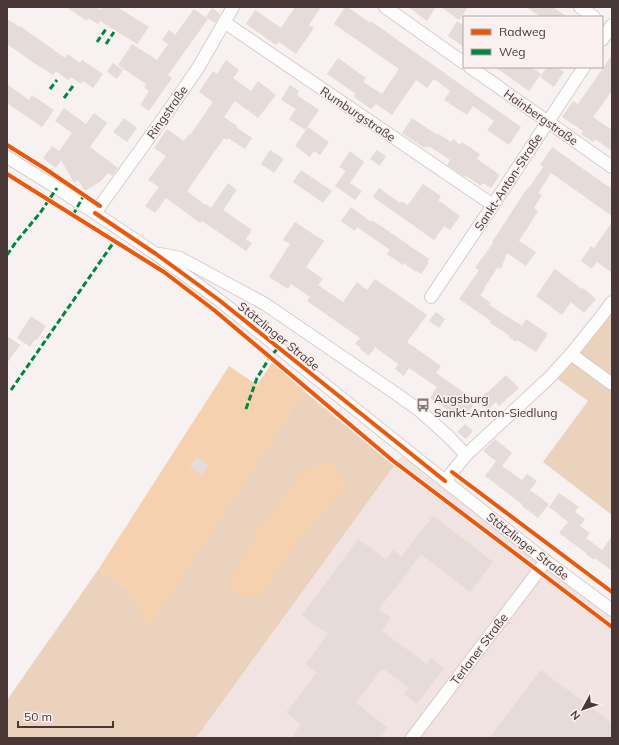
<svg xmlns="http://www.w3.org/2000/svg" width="619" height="745" font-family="Mulish,sans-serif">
  <rect width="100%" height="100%" fill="#f7f2f1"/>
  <!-- built -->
  <path fill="#f1e3e2" d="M406 450 612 610V738H196Z"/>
  <!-- green -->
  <g fill="#ebd2bd">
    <path d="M612 312V515L543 462 588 401 556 378 605 322Z"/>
    <path d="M304 391 394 466 196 738H7V700L98 570 126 587 149 626Z"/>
  </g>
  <!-- forest -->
  <g fill="#f5d1b0">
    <path d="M272 363 304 391 149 627 126 587 98 570 229 366 257 385Z"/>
    <path d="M333 463 346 487 296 544 263 595 243 598 228 584 260 527 306 466Z"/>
  </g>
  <!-- building -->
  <g fill="#e5dbd8">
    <path d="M66 7H96L100 10 102 7H117L149 27 137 44 100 21 98 24 88 18 87 21Z"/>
    <path d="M295 7H321L309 25 314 28 296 54 279 42 276 45 246 24 255 10 281 28Z"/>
    <path d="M345 7H348L370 23 371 21 399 41 521 127 509 145 487 130 494 121 483 113 473 106 467 115 444 100 450 91 434 79 427 88 416 80 392 115 376 104 371 109 354 97 356 94 327 74 338 58 366 78 363 82 382 94 399 69 334 24Z"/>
    <path d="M408 7H436L427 21Z"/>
    <path d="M441 7H468L459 20Z"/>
    <path d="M526 7H553L567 17H541Z"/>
    <path d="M212 8 220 14 215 23 206 17Z"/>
    <path d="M194 9 208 19 168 75 172 78 149 111 140 105 149 91 144 87 146 84 118 65 132 44 157 60 168 44 162 40 169 30 175 35Z"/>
    <path d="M7 19 19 27 20 26 65 58 68 54 80 63 82 60 103 74 93 88 83 81 81 84 71 77 68 80 56 71 53 75 41 67V68L7 44Z"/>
    <path d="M457 21 464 26V47L448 36Z"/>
    <path d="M612 55V91L593 117 612 130V151L595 139 593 142 581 134 583 131 562 117 573 101 578 104Z"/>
    <path d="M226 60 239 70 233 78 251 91 258 81 276 95 258 118 235 101 224 117 237 126 236 127 252 138 245 149 228 138 227 140 224 138 187 191 205 205 206 204 211 208 228 183 237 190 223 210 252 230 246 239 252 243 246 251 202 221 200 223 166 198 155 213 145 206 159 187 148 180 166 156 154 148 167 129 184 141 189 134 190 135 213 102 199 92 213 71 217 74Z"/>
    <path d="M113 63 123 70 117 79 107 72Z"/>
    <path d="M495 67H531L541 74 529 91Z"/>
    <path d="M547 67H556L564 72 554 87 540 77Z"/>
    <path d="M7 84 29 100 32 95 54 110 42 127 7 103Z"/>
    <path d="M290 85 299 91 297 95 319 110 305 130 289 119 296 109 281 100Z"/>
    <path d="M64 108 86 124 94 113 107 123 90 147 118 168 112 176 108 173 101 181 85 191 78 180 74 183 61 160 56 168 43 158 52 146 59 151 72 133 55 121Z"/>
    <path d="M124 118 137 128 127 142 113 132Z"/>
    <path d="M412 118 437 135V133L451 142 453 139 460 145 462 142 480 154 477 159 500 175 491 188 483 183 481 186 466 176 465 177 447 165 450 160 429 146 428 148 426 146 424 148 402 133Z"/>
    <path d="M308 127 329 142 320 155 314 151 310 157 295 146Z"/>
    <path d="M552 147 612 189V216L551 173 538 193 542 195 534 208 538 211 519 241 536 252 526 266 507 253 501 269 498 267 484 288 485 289 480 295 491 303 489 305 522 326 526 319 548 334 536 352 517 340 516 342 508 337 509 335 490 323 491 321 459 299 479 270 475 268 493 243 492 242 528 187 529 188 543 167 540 165Z"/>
    <path d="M270 150 284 159 274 173 261 164Z"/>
    <path d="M377 150 386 156 380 166 370 159Z"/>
    <path d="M350 151 364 162 350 183 362 191 355 200 335 186 346 171 339 167Z"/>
    <path d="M301 170 332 191 323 203 293 182Z"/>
    <path d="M423 184 441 196 438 200 460 216 450 230 444 226 434 240 373 197 379 188 400 203 401 201 408 205Z"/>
    <path d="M351 207 371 222 372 220 429 259 427 262 429 263 421 274 417 271 416 272 404 263 403 265 387 254 390 250 357 227 355 231 341 221Z"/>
    <path d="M295 222 324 241 306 267 323 279 318 285 343 302 357 282 367 290 375 279 427 315 407 342 441 366 436 373 476 401 463 420 430 398 437 387 409 368 404 376 395 369 398 364 375 347 369 356 360 349 361 348 355 344 360 338 307 301 310 297 291 284 288 289 269 277 290 244 283 240Z"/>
    <path d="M612 222V273L597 262 592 269 581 261 591 246 594 248Z"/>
    <path d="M555 269 582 289 583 288 596 299 584 313 571 302 562 315 536 296Z"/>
    <path d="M436 312 445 319 439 328 429 321Z"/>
    <path d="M31 316 46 326 37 340 35 339 30 347 17 338Z"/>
    <path d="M7 336 20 345 7 363Z"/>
    <path d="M506 375 519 388 499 406 496 402 488 410 479 401 486 392 487 393Z"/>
    <path d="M465 424 473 431 466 439 457 432Z"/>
    <path d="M495 439 512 453 502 466 522 480 527 474 537 481 530 490 549 504 538 518 522 506 523 505 485 476 496 461 483 451Z"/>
    <path d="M196 457 209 465 203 476 190 468Z"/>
    <path d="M559 493 579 507 575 512 585 519 580 526 590 533 586 538 602 550 612 536V571L595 558 594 560 586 554V553L559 533 568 522 549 507Z"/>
    <path d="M433 516 493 562 470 592 421 554 379 609 391 618 382 631 427 664 431 658 444 668 417 704 404 694 409 688 383 669H382L356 703 388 728 380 738H291L301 724 286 712 317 673 306 664 328 634 302 615 358 539 386 559 393 550 401 557Z"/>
    <path d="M541 670 612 723V738H489Z"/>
  </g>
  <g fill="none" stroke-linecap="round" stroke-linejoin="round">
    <!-- street casing -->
    <g stroke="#d8cdcc" stroke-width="14">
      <g id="street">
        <path d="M385 7 464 63"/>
        <path d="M580 7 594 17"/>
        <path d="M224 22 493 205"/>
        <path d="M602 40 612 25"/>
        <path d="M470 67 612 167"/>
        <path d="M7 157 57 188 95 213 156 254 219 300 445 481 546 561 612 610"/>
        <path d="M95 213 169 110 198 68 233 7"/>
        <path d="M160 254 180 258 265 304 395 393 419 410 449 437 466 455"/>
        <path d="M431 297 493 205 584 67"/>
        <path d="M571 354 612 384"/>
        <path d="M445 481 466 455 549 378 571 354 600 318 612 302"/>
        <path d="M412 738 546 561"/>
      </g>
    </g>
    <!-- street -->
    <use href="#street" stroke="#fefdfd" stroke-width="12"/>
    <!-- quiet -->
    <g stroke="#00873e" stroke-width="3" stroke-dasharray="6 3" stroke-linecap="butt">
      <path d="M97 42 106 29"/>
      <path d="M106 44 114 32"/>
      <path d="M50 89 57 80"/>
      <path d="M64 98 73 86"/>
      <path d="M73 215 84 195"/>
      <path d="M7 255 16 242 40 213 57 188"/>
      <path d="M11 390 116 239"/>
      <path d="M246 409 257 378 270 357 278 348"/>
    </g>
    <!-- cycleway casing -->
    <g stroke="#f9f0ef" stroke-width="6">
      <g id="cycleway">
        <path d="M7 145 44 168 100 206"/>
        <path d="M7 174 164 272 214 310 392 460 612 627"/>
        <path d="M95 213 156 254 219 300 445 481"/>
        <path d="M452 472 612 592"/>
      </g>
    </g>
    <!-- cycleway -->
    <use href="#cycleway" stroke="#e8590c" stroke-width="4"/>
  </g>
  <!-- icons -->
  <defs>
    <g id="bus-bare" transform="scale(1.08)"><path d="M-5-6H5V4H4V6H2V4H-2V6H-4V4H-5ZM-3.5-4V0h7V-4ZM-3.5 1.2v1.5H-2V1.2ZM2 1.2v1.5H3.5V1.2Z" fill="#857877" stroke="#f9f0ef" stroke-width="2.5" paint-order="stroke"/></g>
  </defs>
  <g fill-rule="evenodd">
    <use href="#bus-bare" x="423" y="405"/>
  </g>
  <g text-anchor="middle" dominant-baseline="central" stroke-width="3" stroke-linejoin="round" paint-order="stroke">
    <!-- street labels -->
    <g font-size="12" fill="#483736" stroke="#f9f0ef">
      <text transform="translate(167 112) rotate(-55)">Ringstraße</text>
      <text transform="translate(358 114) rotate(34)">Rumburgstraße</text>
      <text transform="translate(541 117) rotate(35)">Hainbergstraße</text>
      <text transform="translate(508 182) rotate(-57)">Sankt-Anton-Straße</text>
      <text transform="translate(279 336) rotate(39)">Stätzlinger Straße</text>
      <text transform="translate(528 546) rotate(38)">Stätzlinger Straße</text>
      <text transform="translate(479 649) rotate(-53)">Terlaner Straße</text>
    </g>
    <!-- poi labels -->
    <g font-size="12" fill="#483736" stroke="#f9f0ef" text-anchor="start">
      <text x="434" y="398">Augsburg<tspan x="434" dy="14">Sankt-Anton-Siedlung</tspan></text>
    </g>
  </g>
  <!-- border -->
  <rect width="619" height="745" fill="none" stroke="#483736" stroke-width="16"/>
  <!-- legend -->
  <rect x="463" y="16" width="140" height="52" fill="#f9f0ef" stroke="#b2a6a5"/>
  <rect x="471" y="29" width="20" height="6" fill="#e8590c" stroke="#b2a6a5"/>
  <text x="499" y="36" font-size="12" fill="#483736">Radweg</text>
  <rect x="471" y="49" width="20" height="6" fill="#00873e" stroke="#b2a6a5"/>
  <text x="499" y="56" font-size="12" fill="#483736">Weg</text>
  <!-- north arrow -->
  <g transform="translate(583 709) rotate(230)" stroke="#f9f0ef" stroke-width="3" paint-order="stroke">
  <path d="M0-3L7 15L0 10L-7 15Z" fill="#483736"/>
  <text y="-6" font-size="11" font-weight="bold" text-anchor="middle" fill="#483736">N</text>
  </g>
  <!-- scale -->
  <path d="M18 721v6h95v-6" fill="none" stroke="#483736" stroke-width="2"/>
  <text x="24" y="721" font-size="12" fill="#483736" stroke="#f9f0ef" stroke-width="3" paint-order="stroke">50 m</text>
</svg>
